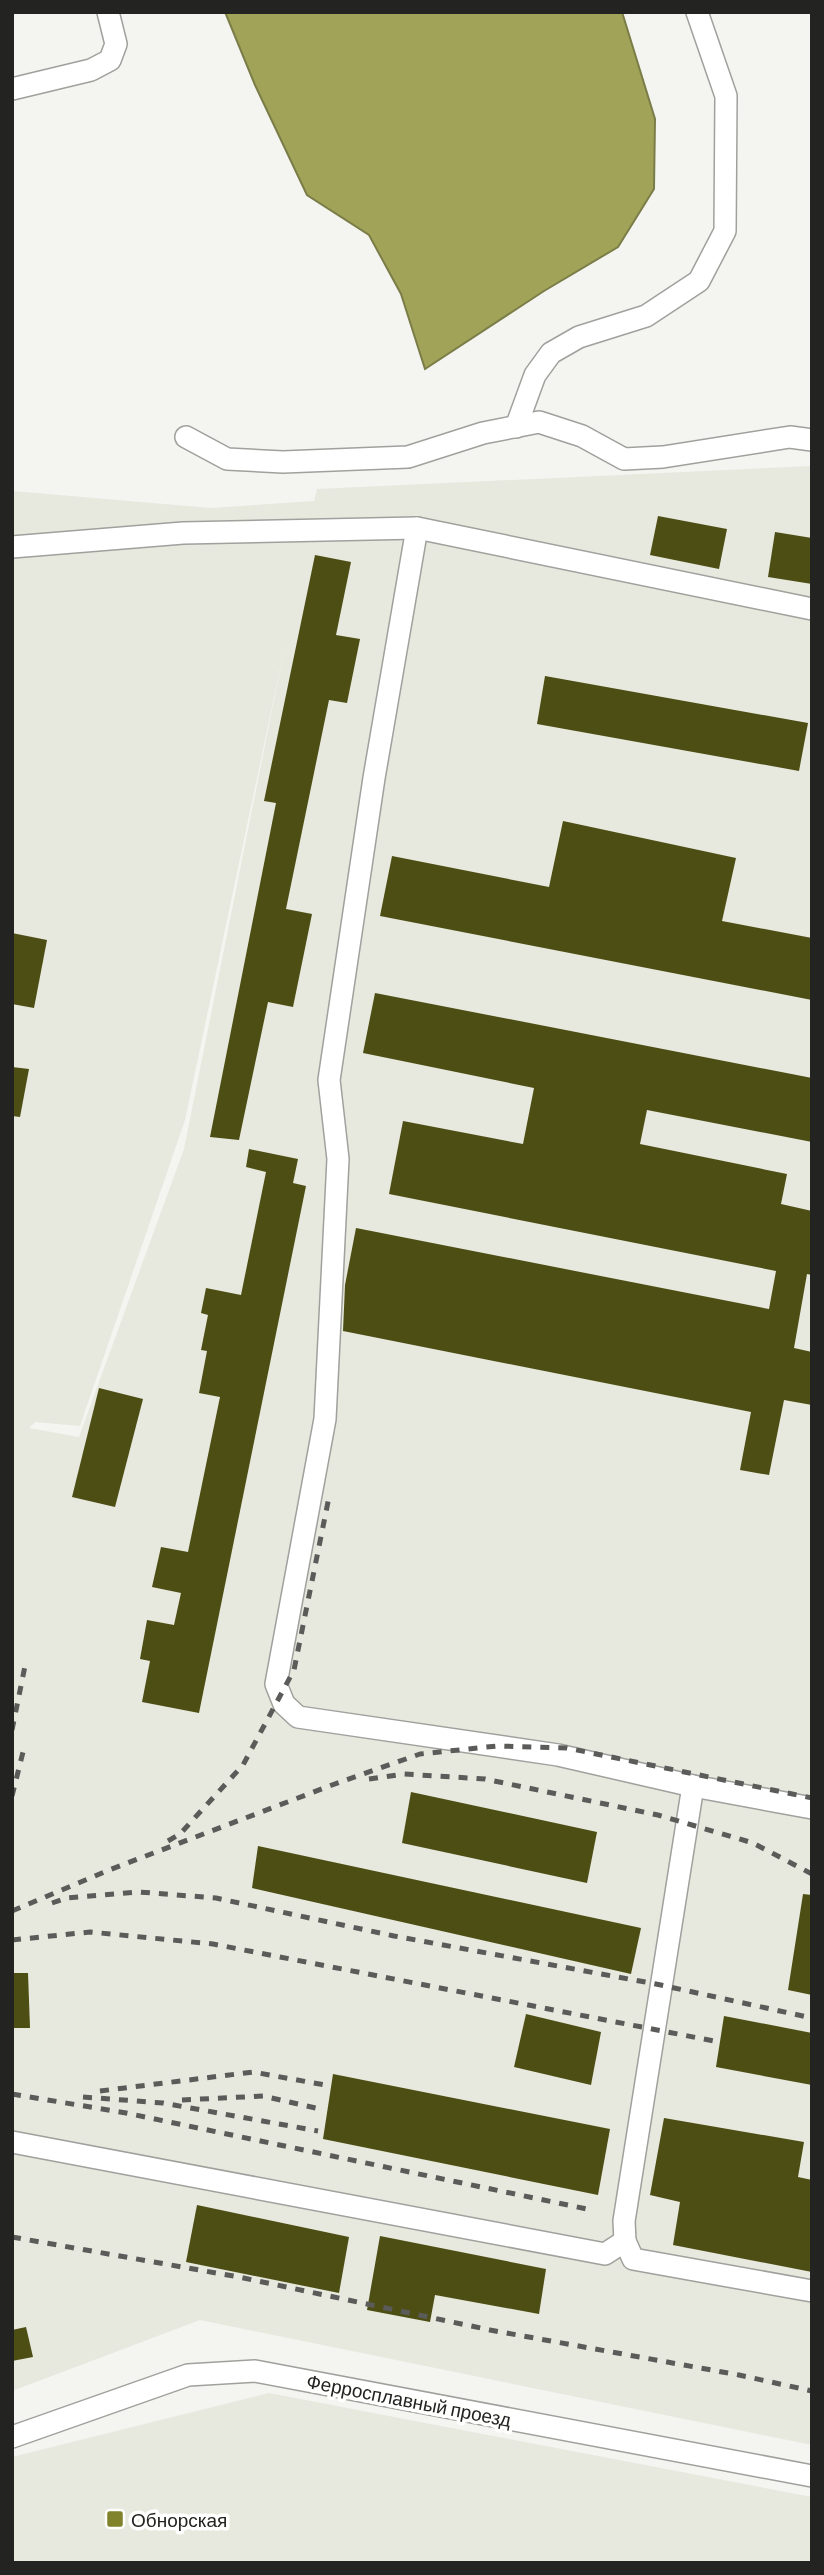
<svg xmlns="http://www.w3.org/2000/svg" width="824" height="2575" font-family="Barlow,sans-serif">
  <rect width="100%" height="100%" fill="#f4f4f1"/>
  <!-- built -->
  <g fill="#e7e8de" fill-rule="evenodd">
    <path d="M812 466V2445L200 2320 12 2391V491L211 508 314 501 317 489ZM286 640 184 1149 79 1437 29 1428 35 1422 80 1426 185 1120Z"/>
    <path d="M269 2393 812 2497V2563H12V2457Z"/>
  </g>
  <!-- water -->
  <path fill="#a1a458" stroke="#7b7d48" stroke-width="2" d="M225 12H622L655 119 654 189 618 247 544 291 425 369 401 294 369 235 307 195 255 85Z"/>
  <!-- building -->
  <g fill="#4d4e13">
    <path d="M658 516 727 529 719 569 650 555Z"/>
    <path d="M775 532 812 538V584L768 577Z"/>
    <path d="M315 555 351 562 336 635 360 639 347 703 329 700 286 909 312 914 293 1007 268 1002 239 1140 210 1137 276 803 264 801Z"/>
    <path d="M545 676 808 723 799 771 537 724Z"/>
    <path d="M563 821 736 858 722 921 812 938V1000L380 916 392 856 549 887Z"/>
    <path d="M12 933 47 940 34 1008 12 1004Z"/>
    <path d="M375 993 812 1078V1142L647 1110 640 1144 787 1174 781 1204 812 1211V1275L807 1274 794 1348 812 1352V1405L784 1400 769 1475 740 1470 751 1412 343 1331 345 1285 356 1228 769 1309 776 1271 389 1194 403 1121 523 1144 534 1088 363 1053Z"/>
    <path d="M12 1067 29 1069 20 1117 12 1116Z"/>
    <path d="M249 1149 298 1159 293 1183 306 1186 199 1713 142 1702 150 1661 140 1659 147 1620 174 1625 181 1593 152 1587 161 1547 188 1552 220 1397 199 1393 207 1351 201 1350 208 1315 201 1313 206 1288 241 1295 266 1172 246 1167Z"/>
    <path d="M99 1388 143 1399 115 1507 72 1497Z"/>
    <path d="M411 1792 597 1832 587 1883 402 1843Z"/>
    <path d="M258 1846 641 1928 631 1974 252 1888Z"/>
    <path d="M803 1894 812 1895V1995L788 1990Z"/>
    <path d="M12 1973H28L30 2028H12Z"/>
    <path d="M526 2014 601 2032 591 2085 514 2067Z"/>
    <path d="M724 2016 812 2033V2085L716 2067Z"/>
    <path d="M333 2074 610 2129 598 2195 323 2139Z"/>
    <path d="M664 2118 804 2142 798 2177 812 2180V2272L673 2245 680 2202 650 2195Z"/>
    <path d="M197 2205 349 2237 339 2293 186 2262Z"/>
    <path d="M380 2236 546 2269 539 2314 435 2295 430 2322 367 2310Z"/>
    <path d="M26 2327 33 2357 12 2361V2330Z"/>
  </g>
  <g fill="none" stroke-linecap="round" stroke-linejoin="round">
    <!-- minor casing -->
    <g stroke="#a0a09d" stroke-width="24">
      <g id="minor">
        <path d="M12 89 91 70 110 60 116 44 108 12"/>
        <path d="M516 427 535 375 551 353 579 337 646 316 699 281 725 231 726 96 697 12"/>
        <path d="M186 437 227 459 283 462 408 457 483 433 539 422 582 436 624 459 663 457 790 437 812 440"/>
        <path d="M417 528 374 778 329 1080 338 1159 325 1419 276 1684 284 1704 298 1717 558 1755 693 1786 812 1808"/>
        <path d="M12 547 183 533 417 528 812 609"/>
        <path d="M693 1786 624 2221 625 2241 633 2259 812 2291"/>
        <path d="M12 2142 605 2254 625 2241"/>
        <path d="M12 2437 188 2375 255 2371 812 2476"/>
      </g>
    </g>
    <!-- minor -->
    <use href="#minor" stroke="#fff" stroke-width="21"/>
    <!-- rail -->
    <g stroke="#5b5b5a" stroke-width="5" stroke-dasharray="9 9" stroke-linecap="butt">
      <path d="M12 1730 25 1666"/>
      <path d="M369 1779 404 1774 485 1779 658 1815 753 1843 812 1874"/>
      <path d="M12 1796 23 1752"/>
      <path d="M168 1841 180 1834 243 1765 294 1670 329 1497"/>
      <path d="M52 1903 67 1898 139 1892 216 1898 394 1936 656 1984 812 2018"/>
      <path d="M12 1911 109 1870 332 1785 420 1754 497 1746 567 1748 812 1798"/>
      <path d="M12 1940 90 1932 213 1944 714 2041"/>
      <path d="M100 2091 253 2072 325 2085"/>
      <path d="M12 2094 126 2113 587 2209"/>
      <path d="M83 2097 163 2103 318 2131"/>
      <path d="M182 2100 263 2096 324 2110"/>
      <path d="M12 2237 239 2277 490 2330 739 2375 812 2391"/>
    </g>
  </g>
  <!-- markers -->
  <rect fill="#80822c" stroke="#fffffe" stroke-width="2.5" x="106" y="2510" width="18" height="18" rx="3.5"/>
  <g text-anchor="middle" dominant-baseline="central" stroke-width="7" stroke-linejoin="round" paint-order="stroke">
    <!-- street labels -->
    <g font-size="19" fill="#232322" stroke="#fffffe">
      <text transform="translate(409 2400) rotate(11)">Ферросплавный проезд</text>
    </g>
    <!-- poi labels -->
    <g font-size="19" fill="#232322" stroke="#fffffe" text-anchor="start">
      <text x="131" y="2519">Обнорская</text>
    </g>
  </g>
  <!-- border -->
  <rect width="824" height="2575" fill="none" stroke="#232322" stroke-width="28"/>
</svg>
